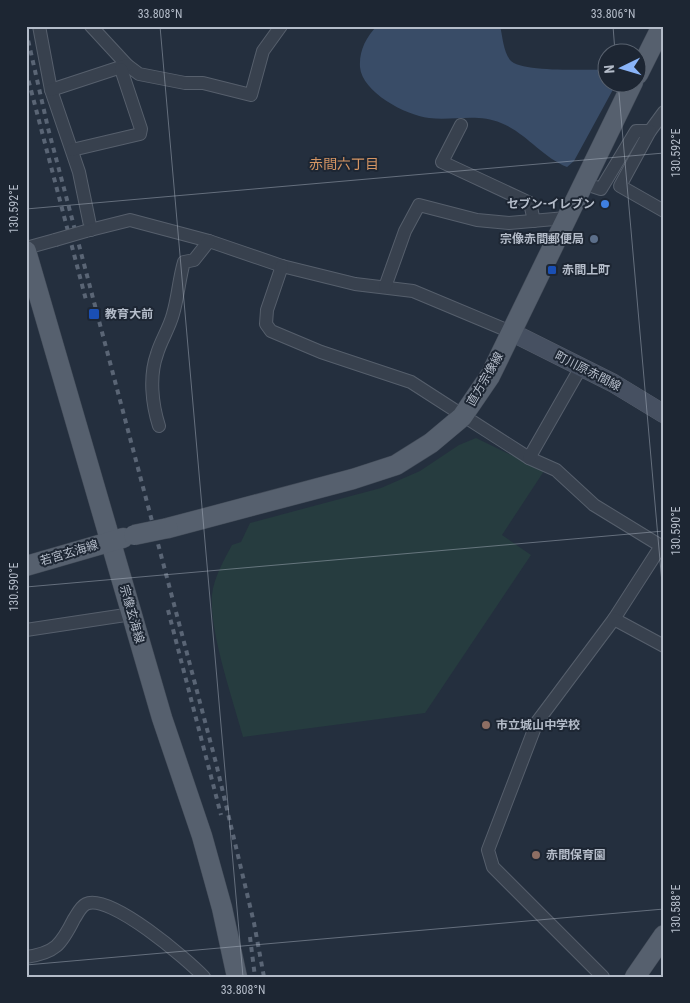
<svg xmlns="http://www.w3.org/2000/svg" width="690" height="1003" font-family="'Roboto Condensed','Noto Sans JP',sans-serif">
  <rect width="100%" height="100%" fill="#242f3e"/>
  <!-- green -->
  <path fill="#263c3f" d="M476 438 544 471 502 535 531 555 425 713 243 737C233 700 209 631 212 595 214 577 224 560 232 545L241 542 250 523 381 488 420 471 459 445Z"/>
  <!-- water -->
  <path fill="#394c67" d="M377 26H427C435 30 487 26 500 26 503 38 503 50 510 60 520 73 588 69 607 70L608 82 616 84 574 161 567 167C542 157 526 133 501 123 478 113 453 121 429 118 405 115 362 92 360 67 359 51 366 37 377 26Z"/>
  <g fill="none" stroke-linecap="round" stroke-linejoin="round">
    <!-- street casing -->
    <g stroke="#565f6c" stroke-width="14">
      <g id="street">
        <path d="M39 26 51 90 79 172 91 230"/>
        <path d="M91 26 127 65 139 74 185 83H203L251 95 263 51 281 26"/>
        <path d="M51 90 127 65"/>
        <path d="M664 112 650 131 620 186 664 211"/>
        <path d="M461 125 442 162 530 203 534 221"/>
        <path d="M72 150 140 134 141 129 121 69"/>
        <path d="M583 183 601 189 636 131H650"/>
        <path d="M86 231 130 220 209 241 282 266 355 284 413 291 511 332"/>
        <path d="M26 248 55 240"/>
        <path d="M282 266 267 310 266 324 271 331 321 352 411 382 529 458 556 470 594 505 661 546 614 619 537 722 488 850 493 867 603 977"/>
        <path d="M385 287 405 231 419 205 477 220 509 223 566 218"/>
        <path d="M159 426C152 404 149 376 157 354 161 340 169 329 173 314 178 297 179 279 184 262L194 260 209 241"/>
        <path d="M529 458 581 367"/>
        <path d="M614 619 664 646"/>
        <path d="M26 630 132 614"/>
        <path d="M26 957C55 953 61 945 74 919 77 915 80 907 86 904 109 892 188 960 204 977"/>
      </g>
    </g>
    <!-- secondary casing -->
    <g stroke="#565f6c" stroke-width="19">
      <path id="secondary" d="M511 332 613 383 664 414"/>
    </g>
    <!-- primary casing -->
    <g stroke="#414a57" stroke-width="21">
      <g id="primary">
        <path d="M638 74 662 26"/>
        <path d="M26 251 162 718 202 836 222 908 237 977"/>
        <path d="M168 528 353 479 396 465 431 443 462 417 490 376 633 82"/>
        <path d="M26 566 123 538"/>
        <path d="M635 977 664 935"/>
      </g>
    </g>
    <!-- street -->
    <use href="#street" stroke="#38414e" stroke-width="12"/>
    <!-- secondary -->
    <use href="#secondary" stroke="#465061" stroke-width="18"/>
    <!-- primary -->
    <use href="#primary" stroke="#56606e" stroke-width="20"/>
    <!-- rail -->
    <g stroke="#5a6575" stroke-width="4" stroke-dasharray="5 5" stroke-linecap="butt">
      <path d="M26 31 48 128 216 763 254 923 264 977"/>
      <path d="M26 71 86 300"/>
      <path d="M168 610 221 815"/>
      <path d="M250 937 255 977"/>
    </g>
    <!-- street-bridge casing -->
    <g stroke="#565f6c" stroke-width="14" stroke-linecap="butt">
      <path id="street-bridge" d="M55 240 86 231"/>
    </g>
    <!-- primary-bridge casing -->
    <g stroke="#414a57" stroke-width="21" stroke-linecap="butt">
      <path id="primary-bridge" d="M134 535 168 528"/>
    </g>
    <!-- street-bridge -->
    <use href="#street-bridge" stroke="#38414e" stroke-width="12"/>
    <!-- primary-bridge -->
    <use href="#primary-bridge" stroke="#56606e" stroke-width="20"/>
  </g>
  <!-- ticks -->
  <path fill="none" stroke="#b4bcc9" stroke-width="1" stroke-opacity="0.45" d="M160 26 243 977M613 26 615 52M618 82 664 606M26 209 664 153M26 587 664 531M26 965 664 909"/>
  <!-- markers -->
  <circle fill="#3f7fe0" stroke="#1d2633" stroke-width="2" cx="605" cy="204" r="5"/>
  <circle fill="#5c6f8a" stroke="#1d2633" stroke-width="2" cx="594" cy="239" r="5"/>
  <g fill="#1a4fb4" stroke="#1d2633" stroke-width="2">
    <rect x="547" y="265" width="10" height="10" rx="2.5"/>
    <rect x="88" y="308" width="12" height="12" rx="2.5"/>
  </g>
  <g fill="#8d6e63" stroke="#1d2633" stroke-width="2">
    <circle cx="486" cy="725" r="5"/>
    <circle cx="536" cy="855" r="5"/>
  </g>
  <g text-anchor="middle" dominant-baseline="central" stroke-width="4" stroke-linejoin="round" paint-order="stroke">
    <!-- poi labels -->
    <g font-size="12" font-weight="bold" fill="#b4bcc9" stroke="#1d2633" text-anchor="start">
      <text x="595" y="204" text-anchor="end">セブン-イレブン</text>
      <text x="584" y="239" text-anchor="end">宗像赤間郵便局</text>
      <text x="562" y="270">赤間上町</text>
      <text x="105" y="314">教育大前</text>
      <text x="496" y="725">市立城山中学校</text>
      <text x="546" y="855">赤間保育園</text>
    </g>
    <!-- street labels -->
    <g font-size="12" fill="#b4bcc9" stroke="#1d2633">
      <text transform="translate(588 371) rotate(27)">町川原赤間線</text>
      <text transform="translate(485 379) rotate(-60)">直方宗像線</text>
      <text transform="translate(69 553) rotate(-17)">若宮玄海線</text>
      <text transform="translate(132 614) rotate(74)">宗像玄海線</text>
    </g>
    <!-- neighbourhood labels -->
    <g font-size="14" fill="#d59563" stroke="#1d2633">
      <text x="344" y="164">赤間六丁目</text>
    </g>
  </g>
  <!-- border -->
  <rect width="690" height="1003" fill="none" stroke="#1d2633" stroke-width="55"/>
  <!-- north arrow -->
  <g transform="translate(622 68) rotate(265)"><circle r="24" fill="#1d2633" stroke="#59626f"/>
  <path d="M0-4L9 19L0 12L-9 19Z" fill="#8ab4f8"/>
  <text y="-8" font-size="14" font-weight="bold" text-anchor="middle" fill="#b4bcc9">N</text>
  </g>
  <rect x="28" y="28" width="634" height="948" fill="none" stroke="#b4bcc9" stroke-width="2"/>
  <g font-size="12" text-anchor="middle" fill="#b4bcc9">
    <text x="160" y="18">33.808°N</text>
    <text x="613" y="18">33.806°N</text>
    <text transform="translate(676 153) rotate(-90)" y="4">130.592°E</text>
    <text transform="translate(14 209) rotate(-90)" y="4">130.592°E</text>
    <text transform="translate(676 531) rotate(-90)" y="4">130.590°E</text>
    <text transform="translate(14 587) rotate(-90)" y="4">130.590°E</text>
    <text transform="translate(676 909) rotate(-90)" y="4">130.588°E</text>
    <text x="243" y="994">33.808°N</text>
  </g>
</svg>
